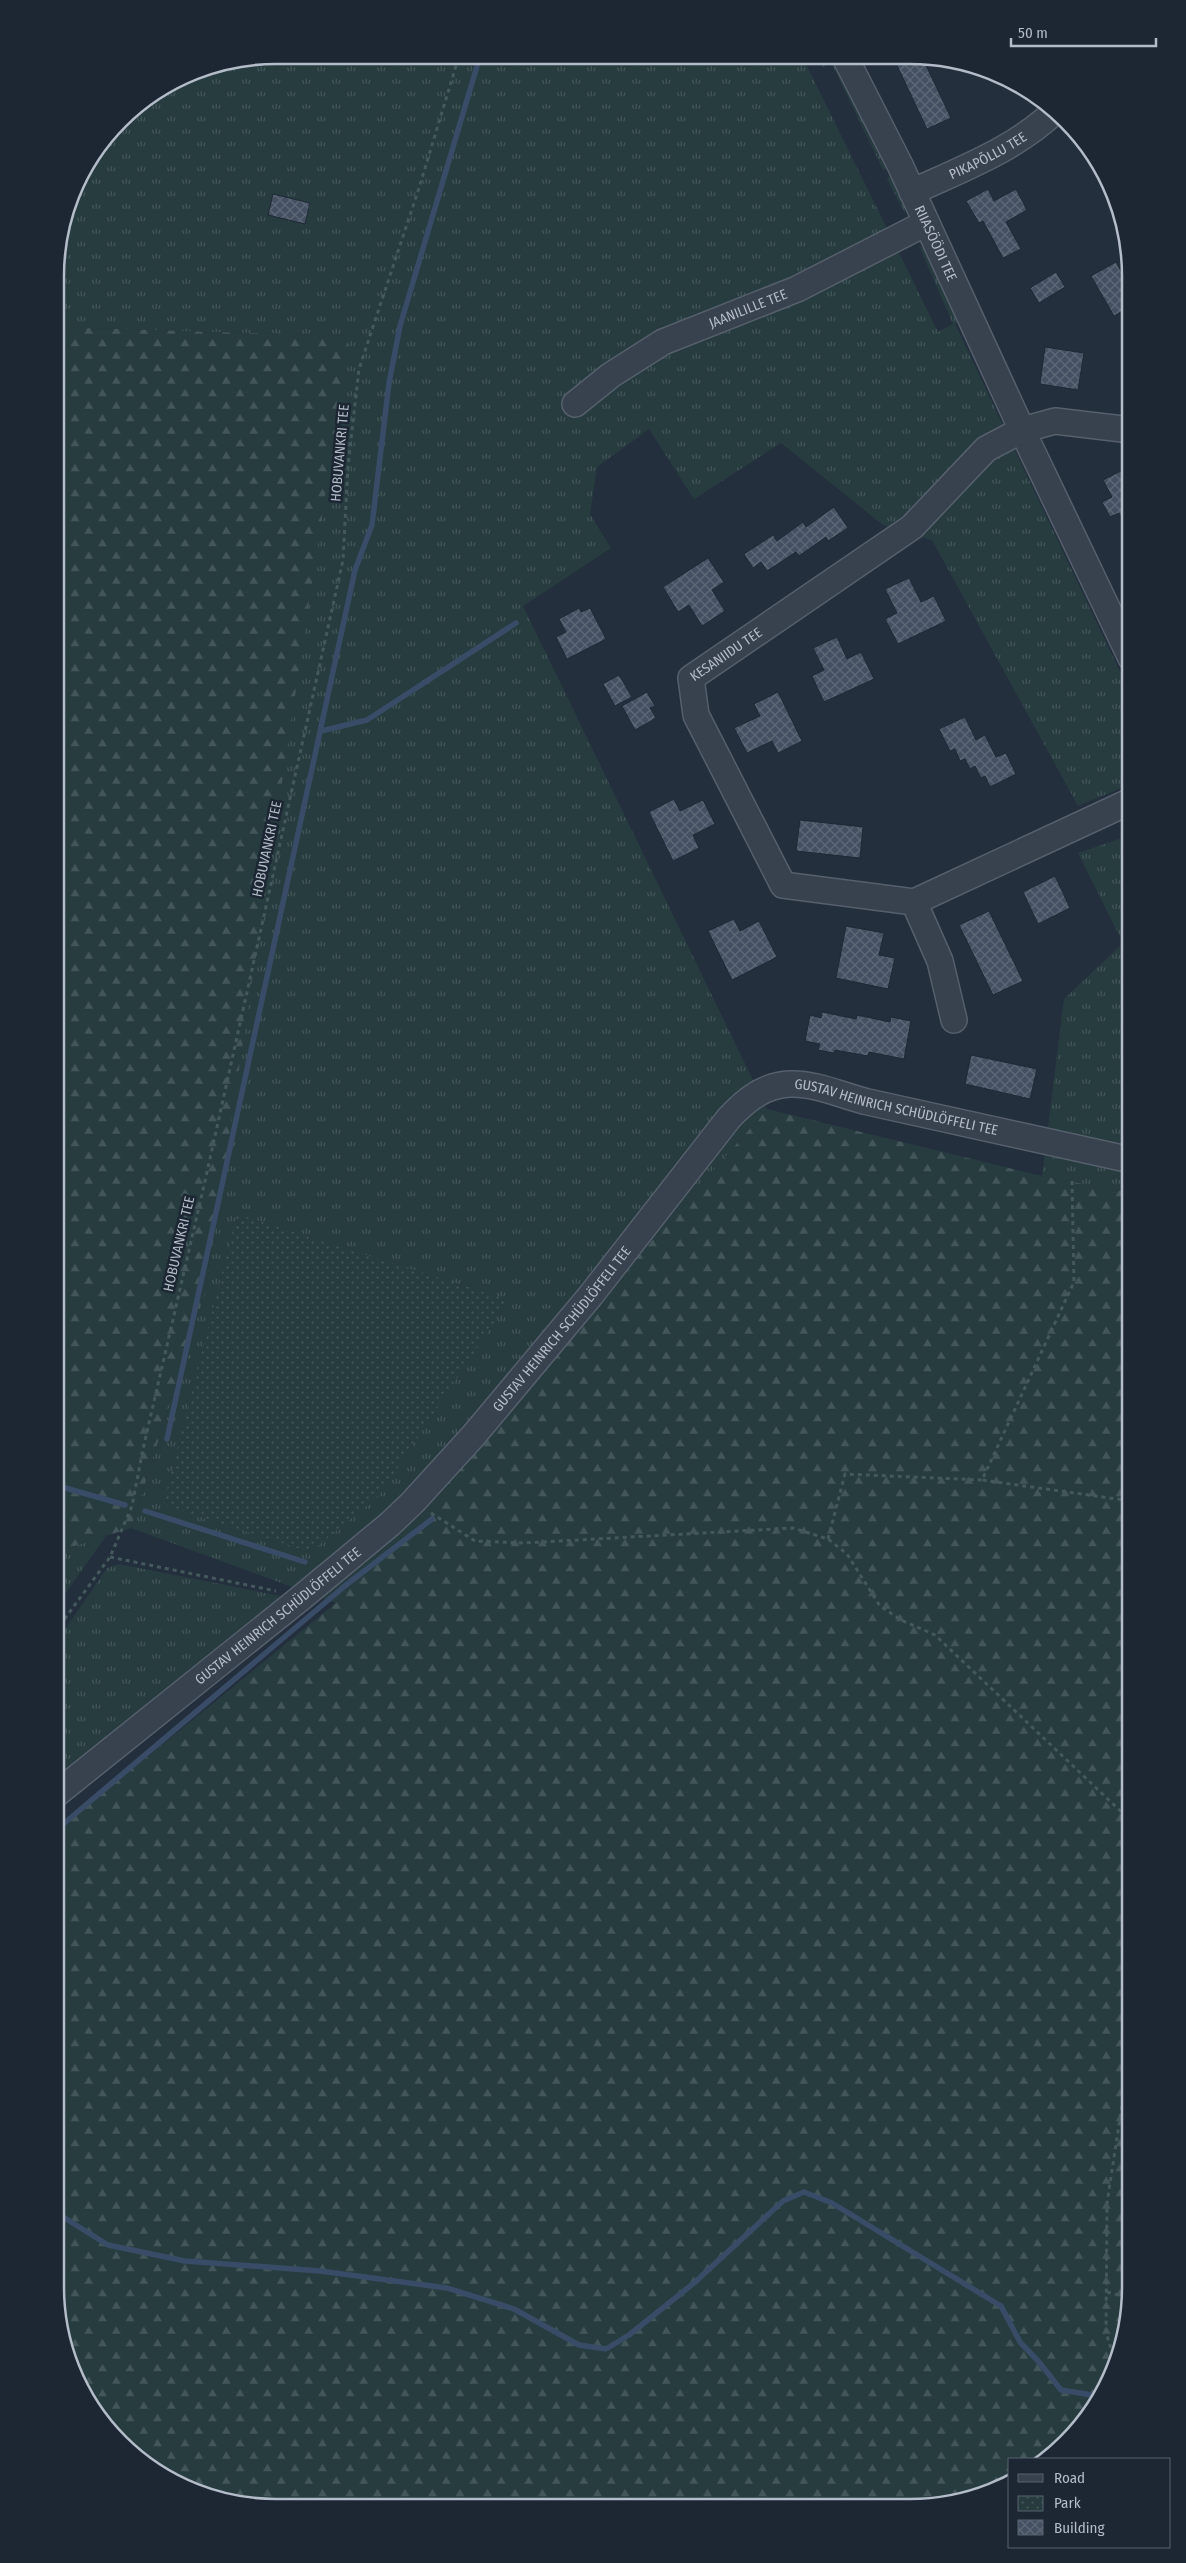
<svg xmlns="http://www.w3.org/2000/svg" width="1186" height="2563" font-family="'Fira Sans Condensed',sans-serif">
  <defs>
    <pattern id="grass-tufts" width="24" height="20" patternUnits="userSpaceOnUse" patternTransform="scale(1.25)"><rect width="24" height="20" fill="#263c3f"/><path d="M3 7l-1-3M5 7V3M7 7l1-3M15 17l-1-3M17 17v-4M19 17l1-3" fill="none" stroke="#435659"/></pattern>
    <pattern id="forest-firs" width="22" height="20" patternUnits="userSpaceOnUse" patternTransform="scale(1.25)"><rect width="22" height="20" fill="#263c3f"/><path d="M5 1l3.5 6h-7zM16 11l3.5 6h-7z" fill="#435659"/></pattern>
    <pattern id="park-dots" width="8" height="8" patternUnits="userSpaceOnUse" patternTransform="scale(1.25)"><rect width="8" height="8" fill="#263c3f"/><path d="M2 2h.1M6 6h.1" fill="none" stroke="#435659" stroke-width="1.8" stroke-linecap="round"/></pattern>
    <pattern id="building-cross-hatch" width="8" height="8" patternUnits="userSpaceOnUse" patternTransform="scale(1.25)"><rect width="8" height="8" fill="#455162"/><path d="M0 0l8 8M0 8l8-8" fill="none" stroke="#5d6877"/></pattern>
  </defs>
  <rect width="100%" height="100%" fill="#242f3e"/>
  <!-- grass -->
  <g fill="url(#grass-tufts)">
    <path d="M275 55 803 58 938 332 953 324 919 246 926 249 962 322 955 324 1131 695V784L1078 806 932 540 883 525 781 443 694 499 649 429 597 467 590 514 611 548 523 606 767 1109 336 1603 131 1528 206 1289 348 336 55 327V261L78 178 130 110 191 72Z"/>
    <path d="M829 58H835L887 169 883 170Z"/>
    <path d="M891 175 905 204V214L887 179Z"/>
    <path d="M1131 835V1193L1042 1176 1064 999 1123 943 1078 853Z"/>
    <path d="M106 1536 55 1608V1543L68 1548Z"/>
    <path d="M119 1564 286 1597 55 1786V1644L107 1568Z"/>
  </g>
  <!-- forest -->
  <g fill="url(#forest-firs)">
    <path d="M55 327 349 336 206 1289 131 1528 68 1548 55 1543Z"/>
    <path d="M767 1109 1042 1176 1131 1193V2302L1114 2372 1085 2422 1045 2459H1010V2481L968 2500 911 2508 233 2504 178 2485 130 2453 85 2398 63 2345 55 2288V1832L336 1603Z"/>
  </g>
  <!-- park -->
  <path fill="url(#park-dots)" d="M237 1214 509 1300 379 1496 310 1552 163 1505Z"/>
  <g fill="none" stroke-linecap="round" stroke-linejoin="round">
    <!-- stream -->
    <g stroke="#394c67" stroke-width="5.5">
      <path d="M321 731 367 720 516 623"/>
      <path d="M167 1439 355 570 372 525 389 383 400 326 480 56"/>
      <path d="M55 1485 125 1505"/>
      <path d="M145 1511 305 1562"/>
      <path d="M55 1831 346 1585 432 1519"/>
      <path d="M55 2212 108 2245 185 2261 320 2271 447 2288 514 2309 579 2345 606 2349 629 2335 694 2283 783 2201 804 2192 832 2203 1001 2306 1020 2342 1039 2362 1061 2390 1092 2395 1099 2399"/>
    </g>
  </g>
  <!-- building -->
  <g fill="url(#building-cross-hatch)" stroke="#1f2835">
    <path d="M894 59H923L951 118 927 129Z"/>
    <path d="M988 189 994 201 1016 189 1027 210 1006 222 1021 249 1003 258 983 221 979 223 966 201Z"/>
    <path d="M273 194 310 203 305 224 268 215Z"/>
    <path d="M1116 262 1123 275 1130 271 1131 306 1114 316 1091 276Z"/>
    <path d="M1056 272 1065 287 1039 303 1030 288Z"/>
    <path d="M1045 347 1084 353 1078 390 1040 384Z"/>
    <path d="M1131 466V537L1119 513 1110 517 1102 502 1112 497 1103 480Z"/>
    <path d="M834 507 848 528 828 541 826 537 799 556 796 552 767 571 761 562 753 568 744 554 773 535 777 541 803 522 806 527Z"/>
    <path d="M708 558 724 582 712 590 725 611 702 626 689 605 678 612 663 587Z"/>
    <path d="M909 578 921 602 934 596 946 621 898 644 885 619 897 613 885 589Z"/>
    <path d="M579 608 581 612 590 608 606 639 567 659 556 637 566 632 559 619Z"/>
    <path d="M837 637 847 659 861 652 874 679 824 702 812 676 824 670 813 648Z"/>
    <path d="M619 675 632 697 615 706 603 684Z"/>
    <path d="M647 692 655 706 650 708 656 718 635 730 622 706Z"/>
    <path d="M778 692 802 741 778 753 772 741 747 753 734 728 760 716 754 704Z"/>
    <path d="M965 717 976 740 985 735 996 757 1006 753 1016 774 990 787 985 776 981 778 975 766 970 769 965 759 960 761 955 749 950 751 939 729Z"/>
    <path d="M674 799 680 811 703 800 715 824 693 835 699 848 673 861 649 812Z"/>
    <path d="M800 820 863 827 860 858 796 851Z"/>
    <path d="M1055 876 1070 908 1038 924 1023 892Z"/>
    <path d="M989 911 1023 981 993 995 959 925Z"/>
    <path d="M734 919 740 931 759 921 777 957 732 980 708 931Z"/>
    <path d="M846 926 884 933 879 955 895 958 888 989 836 978Z"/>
    <path d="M822 1012 856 1019 857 1015 890 1022 891 1017 911 1021 904 1059 869 1052 868 1056 835 1050 834 1053 818 1050 820 1044 805 1041 810 1015 821 1018Z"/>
    <path d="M971 1055 1037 1069 1030 1099 965 1084Z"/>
  </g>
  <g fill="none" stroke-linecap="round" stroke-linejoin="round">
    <!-- minor casing -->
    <g stroke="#565f6c" stroke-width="28">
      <g id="minor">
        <path id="s1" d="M846 59 900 165 1022 430 1131 658"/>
        <path id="s2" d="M912 192C962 169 1016 149 1056 110"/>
        <path id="s3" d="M575 404 611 375 663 342 797 289 926 223"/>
        <path id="s4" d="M1131 801 914 902 783 885 696 715 691 678 912 527 986 449 1022 430 1055 421 1131 430"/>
        <path d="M914 902 940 961 954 1020"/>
        <path id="s5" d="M55 1795 302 1597 390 1524 413 1502 474 1435 591 1295 729 1118C746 1100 764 1085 790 1084 816 1083 843 1096 868 1102 955 1121 1043 1140 1131 1160"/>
      </g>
    </g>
    <!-- path -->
    <g stroke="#44595c" stroke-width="3" stroke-dasharray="4 4" stroke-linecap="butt">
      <path d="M820 58 824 66"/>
      <path d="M1072 1181 1074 1282 982 1480 1131 1501"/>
      <path d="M431 1513 475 1541 524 1543 793 1528 828 1539 847 1554 880 1606 901 1620 935 1635 1131 1821"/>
      <path d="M828 1539 845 1474 982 1480"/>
      <path d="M110 1557 276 1591"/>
      <path d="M55 1632 110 1557 132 1506 143 1449 205 1181 343 560 348 466 359 369 419 188 459 56"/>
      <path d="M1107 2292 1131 2298"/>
      <path d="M1116 2363 1106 2333 1107 2203 1131 2047"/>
    </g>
    <!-- minor -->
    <use href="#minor" stroke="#38414e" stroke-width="25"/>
  </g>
  <g text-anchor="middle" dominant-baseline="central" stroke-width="5" stroke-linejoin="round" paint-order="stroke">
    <!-- street labels -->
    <g font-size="14" fill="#b4bcc9" stroke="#1d2633">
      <text stroke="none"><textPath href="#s2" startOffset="84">PIKAPÕLLU TEE</textPath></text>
      <text stroke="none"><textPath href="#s1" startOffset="205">RIIASÖÖDI TEE</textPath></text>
      <text stroke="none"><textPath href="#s3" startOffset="199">JAANILILLE TEE</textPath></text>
      <text transform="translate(340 453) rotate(-85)">HOBUVANKRI TEE</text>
      <text stroke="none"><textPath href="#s4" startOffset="642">KESANIIDU TEE</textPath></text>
      <text transform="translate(267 849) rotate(-78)">HOBUVANKRI TEE</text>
      <text stroke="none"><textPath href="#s5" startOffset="1141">GUSTAV HEINRICH SCHÜDLÖFFELI TEE</textPath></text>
      <text transform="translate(179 1244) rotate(-77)">HOBUVANKRI TEE</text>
      <text stroke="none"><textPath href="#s5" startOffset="691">GUSTAV HEINRICH SCHÜDLÖFFELI TEE</textPath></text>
      <text stroke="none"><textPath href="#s5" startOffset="286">GUSTAV HEINRICH SCHÜDLÖFFELI TEE</textPath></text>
    </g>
  </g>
  <!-- crop -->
  <path d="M0 0H1186V2563H0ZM276 64H910A212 212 0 0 1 1122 276V2287A212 212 0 0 1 910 2499H276A212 212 0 0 1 64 2287V276A212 212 0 0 1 276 64Z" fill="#1d2633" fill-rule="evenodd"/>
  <path fill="none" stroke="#b4bcc9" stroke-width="2.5" d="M276 64H910A212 212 0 0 1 1122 276V2287A212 212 0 0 1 910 2499H276A212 212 0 0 1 64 2287V276A212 212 0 0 1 276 64Z"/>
  <!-- legend -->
  <rect x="1008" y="2458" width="162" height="90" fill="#1d2633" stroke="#59626f"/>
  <rect x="1018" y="2474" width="25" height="8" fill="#38414e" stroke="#59626f"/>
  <text x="1054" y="2483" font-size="15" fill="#b4bcc9">Road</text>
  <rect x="1018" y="2496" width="25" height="15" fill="url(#park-dots)" stroke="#59626f"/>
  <text x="1054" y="2508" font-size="15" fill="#b4bcc9">Park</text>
  <rect x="1018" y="2520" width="25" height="15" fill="url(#building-cross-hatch)" stroke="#59626f"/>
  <text x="1054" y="2533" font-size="15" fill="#b4bcc9">Building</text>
  <!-- scale -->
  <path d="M1011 38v8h145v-8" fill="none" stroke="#b4bcc9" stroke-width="2.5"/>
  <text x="1018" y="38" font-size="15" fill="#b4bcc9" stroke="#1d2633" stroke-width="4" paint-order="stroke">50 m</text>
</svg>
